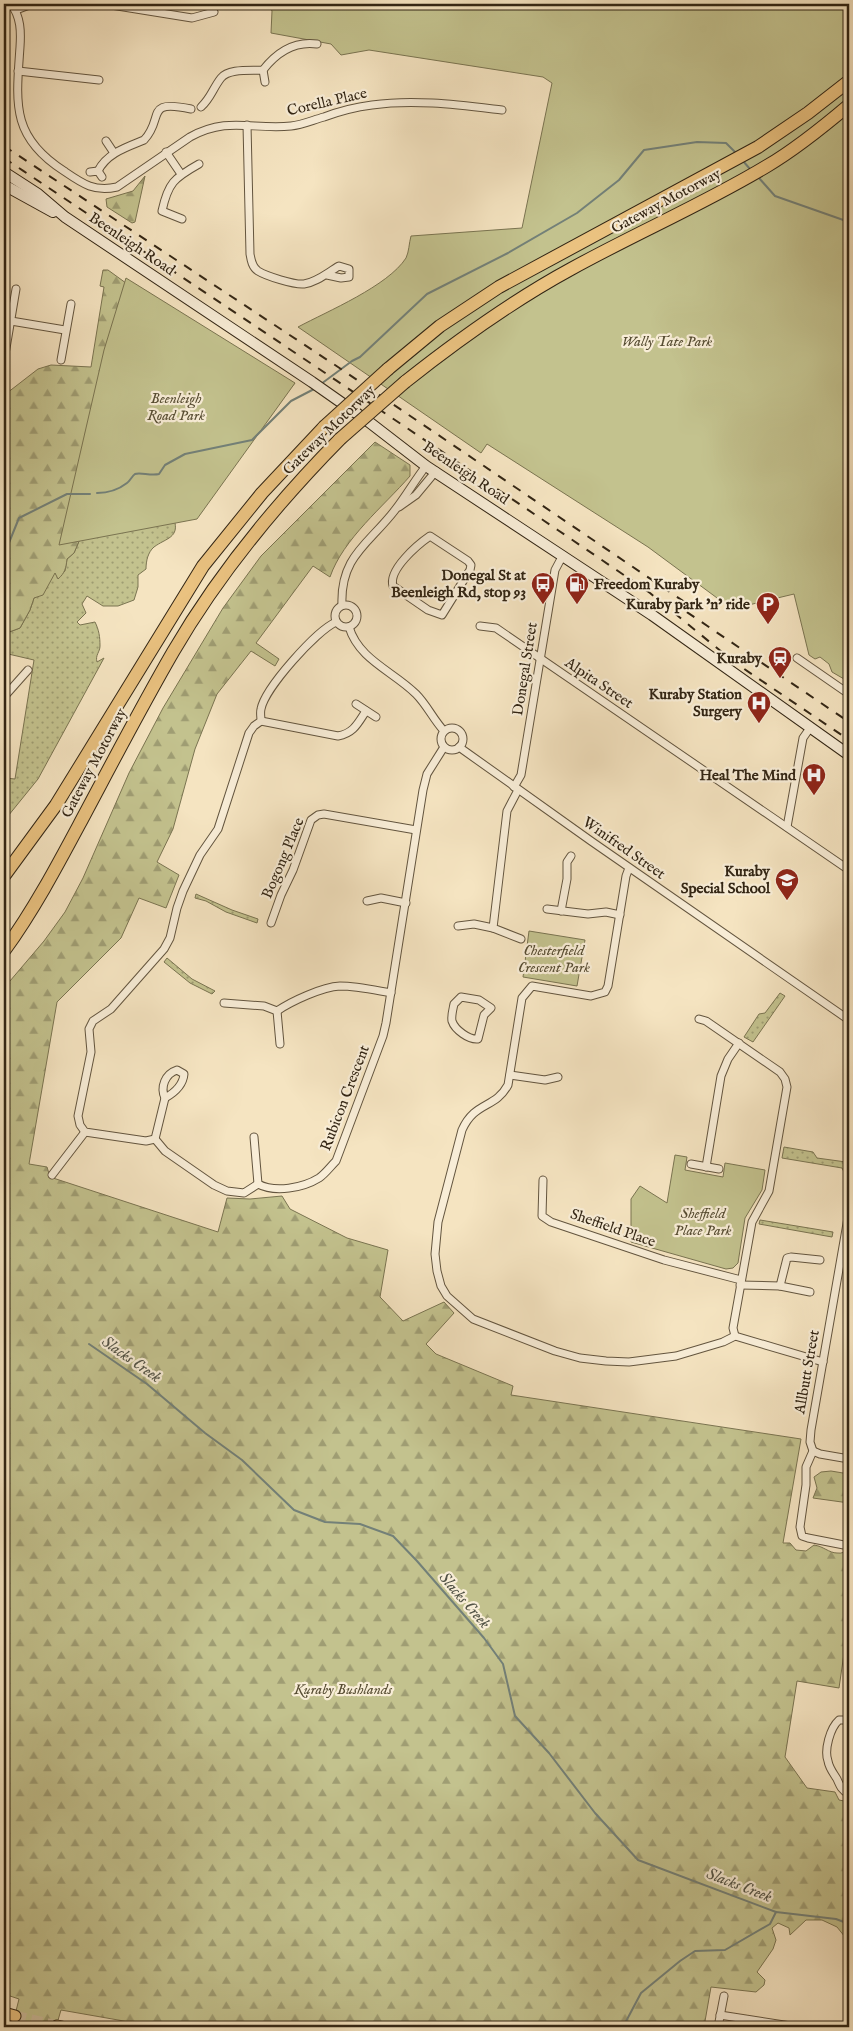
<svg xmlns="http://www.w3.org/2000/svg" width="853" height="2031" font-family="'IM FELL English',serif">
  <defs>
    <pattern id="grass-dots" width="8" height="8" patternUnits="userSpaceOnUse" patternTransform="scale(1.25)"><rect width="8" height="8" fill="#c3c28e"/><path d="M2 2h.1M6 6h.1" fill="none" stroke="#9f9d73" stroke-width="1.8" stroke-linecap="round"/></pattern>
    <pattern id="forest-firs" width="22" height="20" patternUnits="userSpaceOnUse" patternTransform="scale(1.25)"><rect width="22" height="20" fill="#c3c28e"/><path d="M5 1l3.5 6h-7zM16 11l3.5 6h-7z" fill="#9f9d73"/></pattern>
  </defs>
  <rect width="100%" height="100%" fill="#f5e4c1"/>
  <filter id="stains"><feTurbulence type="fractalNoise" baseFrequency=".004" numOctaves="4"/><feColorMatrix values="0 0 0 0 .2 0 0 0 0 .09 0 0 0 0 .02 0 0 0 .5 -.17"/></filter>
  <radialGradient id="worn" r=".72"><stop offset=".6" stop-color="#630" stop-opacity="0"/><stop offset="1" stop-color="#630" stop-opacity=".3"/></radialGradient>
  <!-- grass -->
  <g fill="url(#grass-dots)" stroke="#7a7451">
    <path d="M295 383 174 519C180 538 166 538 154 547 148 552 146 561 146 569L138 575V587L134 600 118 606H103L87 596 82 604 86 613 77 622 80 625 95 622C99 630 100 637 100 646 100 652 95 655 97 662L104 658 38 779 4 821 5 778 15 779 34 660 4 653V634L20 628 30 610 34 598 55 572 58 578 65 571 67 559 74 553 83 532Z"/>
    <path d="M196 894 232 910 258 919 257 923 226 912 206 901 195 898Z"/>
    <path d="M167 958 192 979 215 991 212 994 190 983 164 962Z"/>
    <path d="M780 993 785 996 753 1042 744 1037 759 1014 765 1013Z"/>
    <path d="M784 1147 813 1152 817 1158 846 1162 844 1172 842 1168 782 1158Z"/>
    <path d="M760 1220 833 1232 832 1237 759 1224Z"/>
  </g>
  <!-- forest -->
  <g fill="url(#forest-firs)" stroke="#7a7451">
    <path d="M145 176 135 222 132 223 107 207 106 199 133 191Z"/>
    <path d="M103 270H108L130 286 83 532 74 553 67 559C66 568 65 573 58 579L55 573 43 595 34 598 30 610 20 628 4 634V414L7 393 38 369 51 365 91 367 104 287 100 286Z"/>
    <path d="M375 442 410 465V476C384 506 343 539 330 577L313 566 256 643 279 659 275 666 251 651 217 694 195 749 173 829 157 862 179 875 166 908 139 898 121 938 57 1002 29 1164 47 1167 50 1177 218 1232 227 1198 250 1199 282 1196 290 1209 347 1238 388 1250 380 1297 403 1321 444 1302 454 1313 426 1344 436 1354 513 1386 511 1395 801 1439 783 1543H790L796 1550 806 1551 814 1545C823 1546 829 1553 837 1553 842 1554 844 1551 849 1552V1619L839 1688 797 1681 785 1757 807 1788 835 1792 839 1800 849 1802V1942L837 1927 822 1920H806L790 1935 789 1928 778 1923 772 1928 776 1940 773 1949 757 1972 765 1980 764 1985 756 1992 711 1987 704 2027H158L61 2010 56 2027H12L19 1999 4 1994V988L44 941 65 912 83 878 129 773 163 708 223 608 261 556Z"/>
    <path d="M831 1471 849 1474V1503L813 1498 817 1488 814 1477 821 1472Z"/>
  </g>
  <!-- park -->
  <g fill="#c3c28e" stroke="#7a7451">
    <path d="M269 4H824L849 9V670L844 679 832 672 829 664 820 657 815 659 809 655 794 594 732 609 648 547 487 444 481 453 298 327C328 311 388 286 406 258 409 252 409 243 411 236L522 228 552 83 543 77 369 50 341 55 331 44 271 33 272 11Z"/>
    <path d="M126 278 295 383 197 519 59 545 104 350Z"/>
    <path d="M529 931 585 940 577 986 523 977Z"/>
    <path d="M675 1155 687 1157 685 1170 723 1177 725 1163 765 1170 762 1190 745 1218 738 1263 733 1268 726 1269 631 1242V1199L640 1186 667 1203Z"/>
  </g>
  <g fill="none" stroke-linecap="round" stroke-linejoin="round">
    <!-- stream -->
    <g stroke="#738078" stroke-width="2">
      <path d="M743 161 750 169"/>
      <path d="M759 178 775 196 849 222"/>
      <path d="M321 384 352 361 360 357 427 294 508 253 577 213 619 180 644 150 697 142 726 143 737 154"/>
      <path d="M97 493C107 493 118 490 127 483 130 481 132 476 135 474 140 472 151 476 159 474L165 465 185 454 252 440 291 401 316 388"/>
      <path d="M4 555 19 518 67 494H90"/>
      <path d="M89 1344 147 1384 205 1433 242 1460 294 1510 325 1522 360 1524 393 1536 417 1561 484 1638 503 1664 515 1716 549 1753 595 1813 638 1860 776 1912"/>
      <path d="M623 2027 641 1993 680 1961 695 1951 725 1950 770 1924 776 1912 836 1919 849 1924"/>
    </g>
    <!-- primary-tunnel -->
    <path stroke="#cebe9e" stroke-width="11" stroke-dasharray="11 5.5" stroke-linecap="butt" d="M15 2016 57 2026"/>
    <!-- street casing -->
    <g stroke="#63553f" stroke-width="9">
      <g id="street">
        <path d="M11 4C21 17 21 32 20 47 16 104 11 137 64 171 83 184 94 192 117 187L190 137C228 116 252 130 291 126 302 125 313 120 324 117 340 111 356 107 372 105 415 99 459 105 502 110"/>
        <path d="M105 4 192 18 214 12"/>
        <path d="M16 10 32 4"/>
        <path d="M263 70 265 82"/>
        <path d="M18 71 99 80"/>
        <path d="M201 107C211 98 213 88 221 78 229 68 252 71 263 70 277 52 295 41 317 44"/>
        <path d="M247 125 250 254C251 260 252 267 258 271 266 276 294 285 304 284 317 282 327 273 339 266L349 269V277L341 278 327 275"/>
        <path d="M106 141 114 153"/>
        <path d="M166 152 181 174"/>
        <path d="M98 171C107 153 127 147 144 140 165 118 143 99 191 109"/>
        <path d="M90 172 98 171 102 177"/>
        <path d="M182 219 162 211C168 183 174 178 199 164"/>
        <path d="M11 321 65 330"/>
        <path d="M4 360 16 289"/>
        <path d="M61 360 71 304"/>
        <path d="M399 507 416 495 436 471"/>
        <path d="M430 536 468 561 471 565 470 570 442 615 428 610 393 586C388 570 417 545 430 536Z"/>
        <circle cx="346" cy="616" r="11"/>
        <path d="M342 605C340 556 369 544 395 510 406 496 415 480 426 466"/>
        <path d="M336 622C316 631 265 688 261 709 260 713 261 717 261 721L254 726 249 733 218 829 200 855 183 891 177 908 170 938 164 949 111 1009 93 1021 89 1029 91 1052 78 1116 80 1125 85 1132 146 1141 155 1139 165 1151 214 1185 227 1191 244 1193 258 1184C275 1193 303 1188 319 1178 325 1174 330 1167 336 1161L383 1036 386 1023 423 790 427 774 444 747"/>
        <path d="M480 626 496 628 849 870"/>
        <path d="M349 627C359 660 393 671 416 694 427 705 433 719 444 731"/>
        <path d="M797 658 849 694"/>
        <path d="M4 697 28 670"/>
        <path d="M356 704 376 717"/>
        <path d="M261 721 338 736C354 733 358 723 366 711"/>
        <circle cx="452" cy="739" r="11"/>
        <path d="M459 747 591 841 849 1020"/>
        <path d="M514 787 521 775 555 570 563 555"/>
        <path d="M518 790 507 811 493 928 521 939"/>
        <path d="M787 827 803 738 810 728"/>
        <path d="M629 868 626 876 608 986 605 992 591 996 532 986 522 998 508 1085C495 1109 475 1101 462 1130L438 1222 435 1254 437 1271 441 1286 447 1296 473 1319 555 1351 580 1358 606 1361 629 1362 676 1356 723 1342 735 1336 823 1362"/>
        <path d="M367 901 381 898 406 903"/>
        <path d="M547 909 588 914 606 912 620 915"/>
        <path d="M561 911 567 879V862L571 856"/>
        <path d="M271 923 281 895 293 870 311 820 318 815 324 814 416 830"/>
        <path d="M458 926 474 924 493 928"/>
        <path d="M461 997 479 1000 491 1008 484 1015 478 1039C469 1040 455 1030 452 1021 451 1016 453 1009 454 1004Z"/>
        <path d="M224 1003 264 1006 277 1011C292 1001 322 987 340 986 357 986 374 990 391 993"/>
        <path d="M277 1011 280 1044"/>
        <path d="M699 1019 706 1021 780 1072 785 1079 787 1087 769 1191 752 1222 733 1328 735 1336"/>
        <path d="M177 1070 184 1074C183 1086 174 1093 165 1098 160 1087 165 1074 177 1070Z"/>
        <path d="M510 1075 545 1080 558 1077"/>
        <path d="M254 1137 258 1184"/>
        <path d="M155 1139 165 1098"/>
        <path d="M691 1164 719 1169"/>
        <path d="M706 1167 721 1076 728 1059 739 1043"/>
        <path d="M52 1175 85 1132"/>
        <path d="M543 1180 542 1216 551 1222 664 1260 741 1280"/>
        <path d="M849 1212 811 1430 810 1442 813 1451 806 1467V1485L800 1527 802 1536 808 1538 849 1546"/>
        <path d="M740 1285 780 1286 787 1258 791 1257 820 1260"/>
        <path d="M780 1286 810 1292"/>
        <path d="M813 1451 820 1454 849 1459"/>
        <path d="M849 1720H839C830 1728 824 1750 828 1761 829 1768 834 1774 837 1779 840 1786 842 1791 849 1794"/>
        <path d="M720 2015 797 2027"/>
        <path d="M718 2027 724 1996"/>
      </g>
    </g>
    <!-- secondary casing -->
    <g stroke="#322514" stroke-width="12">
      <g id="secondary">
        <path d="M4 172 38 194 65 217 312 382 369 422 426 466 652 615 849 755"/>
        <path d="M4 185 53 212"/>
      </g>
    </g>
    <!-- primary casing -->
    <g stroke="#322514" stroke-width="13">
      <g id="primary">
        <path d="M4 2013 15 2016"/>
        <path d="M57 2026 62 2027"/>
      </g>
    </g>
    <!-- highway casing -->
    <g stroke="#322514" stroke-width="14">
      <g id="highway">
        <path d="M388 369 440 326 499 287 758 147 808 113 849 81"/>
        <path d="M405 382C458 340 512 301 571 269 636 233 704 204 767 166 796 149 823 127 849 105"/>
        <path d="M4 876 56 805 203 566 262 493 324 427"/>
        <path d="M4 951C33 911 56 868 79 825 110 767 140 709 173 652 219 573 276 504 340 439"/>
      </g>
    </g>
    <!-- street -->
    <use href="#street" stroke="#f8edd7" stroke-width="7"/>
    <!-- secondary -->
    <use href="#secondary" stroke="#f8edd7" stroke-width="10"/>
    <!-- primary -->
    <use href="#primary" stroke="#eac280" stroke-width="11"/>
    <!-- highway -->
    <use href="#highway" stroke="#eac280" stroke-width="12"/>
    <!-- rail -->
    <g stroke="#322514" stroke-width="2" stroke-dasharray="9 9" stroke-linecap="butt">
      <path d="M4 146 338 367 686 603"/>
      <path d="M4 158C209 295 414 432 618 571L650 593 734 662 849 740"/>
      <path d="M672 602 849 722"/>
    </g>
    <!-- highway-bridge casing -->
    <g stroke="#322514" stroke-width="14" stroke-linecap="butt">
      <g id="highway-bridge">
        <path d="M324 427 388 369"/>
        <path d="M340 439 405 382"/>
      </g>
    </g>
    <!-- highway-bridge -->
    <use href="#highway-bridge" stroke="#eac280" stroke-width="12"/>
  </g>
  <!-- icons -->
  <defs>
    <g id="bus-pin" transform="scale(1.25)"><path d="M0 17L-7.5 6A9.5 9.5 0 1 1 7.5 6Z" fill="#8f2418" stroke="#f8edd7"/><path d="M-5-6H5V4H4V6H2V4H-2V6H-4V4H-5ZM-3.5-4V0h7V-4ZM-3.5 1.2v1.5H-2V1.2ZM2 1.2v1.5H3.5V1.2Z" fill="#fff"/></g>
    <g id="fuel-pin" transform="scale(1.25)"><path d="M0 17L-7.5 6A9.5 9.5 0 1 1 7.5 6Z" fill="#8f2418" stroke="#f8edd7"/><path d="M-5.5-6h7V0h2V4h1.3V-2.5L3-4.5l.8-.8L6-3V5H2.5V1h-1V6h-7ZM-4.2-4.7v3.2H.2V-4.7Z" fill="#fff"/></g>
    <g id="parking-pin" transform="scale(1.25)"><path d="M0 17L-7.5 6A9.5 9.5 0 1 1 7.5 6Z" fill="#8f2418" stroke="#f8edd7"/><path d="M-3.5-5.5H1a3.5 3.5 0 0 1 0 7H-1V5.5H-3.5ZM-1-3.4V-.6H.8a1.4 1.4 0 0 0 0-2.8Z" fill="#fff"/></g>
    <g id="station-pin" transform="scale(1.25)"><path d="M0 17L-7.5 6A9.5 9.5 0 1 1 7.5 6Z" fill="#8f2418" stroke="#f8edd7"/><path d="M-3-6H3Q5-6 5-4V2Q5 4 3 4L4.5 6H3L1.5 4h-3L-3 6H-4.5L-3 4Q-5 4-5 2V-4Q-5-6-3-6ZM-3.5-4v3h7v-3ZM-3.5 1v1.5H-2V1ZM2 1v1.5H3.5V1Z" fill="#fff"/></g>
    <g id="hospital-pin" transform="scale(1.25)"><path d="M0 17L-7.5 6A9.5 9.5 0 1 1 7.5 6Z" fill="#8f2418" stroke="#f8edd7"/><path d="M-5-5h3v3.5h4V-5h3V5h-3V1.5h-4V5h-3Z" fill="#fff"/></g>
    <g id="school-pin" transform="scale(1.25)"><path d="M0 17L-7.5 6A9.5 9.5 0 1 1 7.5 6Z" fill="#8f2418" stroke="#f8edd7"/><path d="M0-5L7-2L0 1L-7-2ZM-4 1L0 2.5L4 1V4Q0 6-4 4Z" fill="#fff"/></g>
  </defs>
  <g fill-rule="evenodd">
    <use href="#bus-pin" x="543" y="584"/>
    <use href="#fuel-pin" x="577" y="584"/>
    <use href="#parking-pin" x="768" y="604"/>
    <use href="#station-pin" x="780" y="658"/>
    <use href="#hospital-pin" x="759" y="703"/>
    <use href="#hospital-pin" x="814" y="775"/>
    <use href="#school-pin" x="787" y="880"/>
  </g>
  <g text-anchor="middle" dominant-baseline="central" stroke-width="4.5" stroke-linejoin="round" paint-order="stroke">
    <!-- street labels -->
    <g font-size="15" fill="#322514" stroke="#f8edd7">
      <text transform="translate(327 102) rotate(-13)">Corella Place</text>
      <text transform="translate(666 201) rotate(-28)">Gateway Motorway</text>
      <text transform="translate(132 244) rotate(34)">Beenleigh Road</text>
      <text transform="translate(329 430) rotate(-44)">Gateway Motorway</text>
      <text transform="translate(466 473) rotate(34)">Beenleigh Road</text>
      <text transform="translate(525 669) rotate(-81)">Donegal Street</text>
      <text transform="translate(599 683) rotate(34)">Alpita Street</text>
      <text transform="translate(94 763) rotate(-62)">Gateway Motorway</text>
      <text transform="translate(624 848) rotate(35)">Winifred Street</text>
      <text transform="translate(283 858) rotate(-67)">Bogong Place</text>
      <text transform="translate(345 1098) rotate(-69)">Rubicon Crescent</text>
      <text transform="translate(613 1228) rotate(19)">Sheffield Place</text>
      <text transform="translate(807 1372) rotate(-80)">Allbutt Street</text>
    </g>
    <!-- park labels -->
    <g font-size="15" font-style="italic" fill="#564c32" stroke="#f8edd7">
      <text x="667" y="341">Wally Tate Park</text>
      <text x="176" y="398">Beenleigh<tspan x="176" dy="17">Road Park</tspan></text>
      <text x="554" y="950">Chesterfield<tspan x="554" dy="17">Crescent Park</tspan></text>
      <text x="703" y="1213">Sheffield<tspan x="703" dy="17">Place Park</tspan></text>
      <text x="343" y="1689">Kuraby Bushlands</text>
    </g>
    <!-- poi labels -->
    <g font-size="15" font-weight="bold" fill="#322514" stroke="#f8edd7" text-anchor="end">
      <text x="526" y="575">Donegal St at<tspan x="526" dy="17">Beenleigh Rd, stop 93</tspan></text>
      <text x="594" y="584" text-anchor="start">Freedom Kuraby</text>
      <text x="750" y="604">Kuraby park 'n' ride</text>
      <text x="762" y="658">Kuraby</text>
      <text x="742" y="694">Kuraby Station<tspan x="742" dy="17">Surgery</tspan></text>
      <text x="796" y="775">Heal The Mind</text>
      <text x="770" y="871">Kuraby<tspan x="770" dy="17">Special School</tspan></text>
    </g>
    <!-- water labels -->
    <g font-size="16" font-style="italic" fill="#525346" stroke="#f8edd7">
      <text transform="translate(131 1360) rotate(35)">Slacks Creek</text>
      <text transform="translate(464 1601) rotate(49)">Slacks Creek</text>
      <text transform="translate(739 1886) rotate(21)">Slacks Creek</text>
    </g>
  </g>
  <!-- margin -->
  <rect width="853" height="2031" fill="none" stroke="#f5e4c1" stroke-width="20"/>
  <rect x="5" y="5" width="843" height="2021" fill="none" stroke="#322514" stroke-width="2.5"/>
  <rect x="10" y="10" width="833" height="2011" fill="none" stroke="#322514"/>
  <rect width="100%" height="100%" filter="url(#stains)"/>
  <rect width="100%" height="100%" fill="url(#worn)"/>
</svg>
